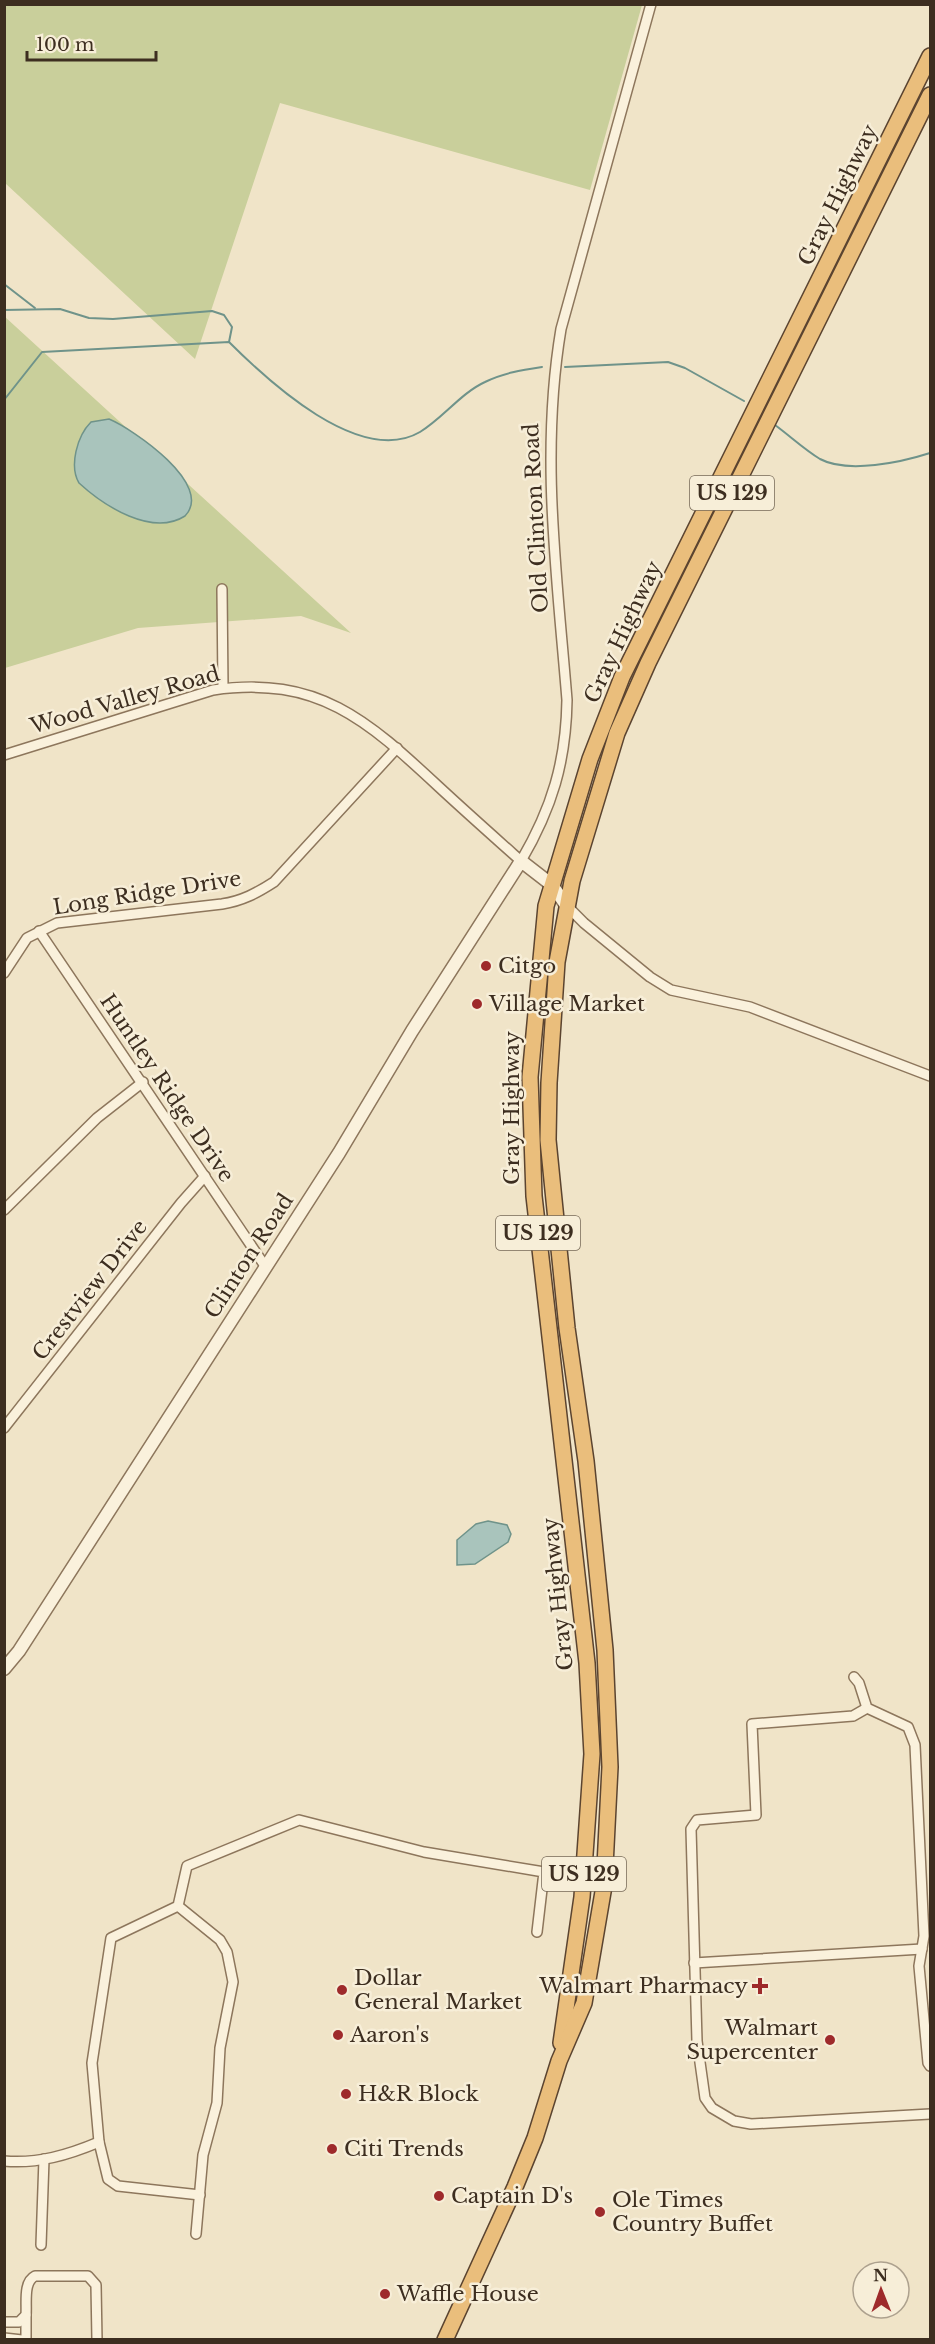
<svg xmlns="http://www.w3.org/2000/svg" width="935" height="2344" font-family="'Libre Baskerville',serif">
  <rect width="100%" height="100%" fill="#f0e4c8"/>
  <!-- green -->
  <g fill="#c9cf9b">
    <path d="M4 5 5 4 642 5 590 190 280 103 195 359 5 183Z"/>
    <path d="M4 316 351 633 301 616 138 628 5 668Z"/>
  </g>
  <!-- water -->
  <g fill="#a9c4bc" stroke="#6f938a" stroke-width="1.5">
    <path d="M109 419C133 429 215 485 185 516 152 537 104 506 79 483 69 466 77 436 91 422Z"/>
    <path d="M488 1521 507 1525 511 1534 508 1542 475 1564 457 1565V1540L476 1524Z"/>
  </g>
  <g fill="none" stroke-linecap="round" stroke-linejoin="round">
    <!-- stream -->
    <g stroke="#6f938a" stroke-width="2">
      <path d="M4 284 35 308"/>
      <path d="M4 310 60 309 89 318 113 319 212 311 224 315 232 327 229 342"/>
      <path d="M565 367 668 362 685 368 744 401"/>
      <path d="M4 400 42 352 229 342C268 381 360 467 420 432 443 418 461 393 485 382 503 373 522 370 542 367"/>
      <path d="M775 425C790 436 805 450 820 459 848 474 902 462 930 453"/>
    </g>
    <!-- minor casing -->
    <g stroke="#8d765c" stroke-width="12">
      <g id="minor">
        <path d="M222 589 223 688"/>
        <path d="M4 755 213 690C318 675 367 720 439 787 466 812 493 836 521 861 552 808 566 762 567 700 557 575 540 454 561 329L651 4"/>
        <path d="M566 905 584 923 650 977 671 990 750 1007 930 1076"/>
        <path d="M39 931 265 1266"/>
        <path d="M4 973 27 938 57 923 222 904C242 901 257 893 274 882L397 748"/>
        <path d="M4 1210 97 1118 143 1082"/>
        <path d="M4 1428 181 1203 205 1176"/>
        <path d="M854 1677 859 1683 867 1708 908 1727 915 1745 924 1936 919 1966 928 2063 930 2066"/>
        <path d="M867 1708 853 1716 752 1724 756 1815 697 1820 691 1829 697 2041 705 2098 712 2108 734 2121 751 2124 930 2114"/>
        <path d="M178 1906 220 1940 227 1952 233 1982 220 2048 217 2103 203 2155 196 2234"/>
        <path d="M694 1963 922 1949"/>
        <path d="M4 2161C38 2164 68 2155 99 2142"/>
        <path d="M200 2195 118 2186 108 2179 99 2142 92 2063 111 1938 178 1906 187 1866 299 1820 424 1852 544 1872 537 1932"/>
        <path d="M41 2245 44 2159"/>
        <path d="M4 2322H19L26 2315C27 2303 23 2282 35 2276H88L96 2285 97 2340"/>
        <path d="M4 2338 22 2340"/>
        <path d="M26 2340V2315"/>
      </g>
    </g>
    <!-- tertiary casing -->
    <g stroke="#8d765c" stroke-width="15">
      <path id="tertiary" d="M4 1669 19 1651 339 1153 412 1031 521 861 552 885 566 905"/>
    </g>
    <!-- trunk casing -->
    <g stroke="#5b4430" stroke-width="18">
      <g id="trunk">
        <path d="M561 2043 582 1897 592 1754 587 1663 534 1196 530 1077 546 906 590 759 622 677 930 56"/>
        <path d="M445 2340 515 2187 535 2138 559 2061 584 2003 604 1886 610 1767 605 1650 586 1461 567 1328 553 1190 548 1140 549 1083 557 962 572 881 617 733 648 663 930 95"/>
      </g>
    </g>
    <!-- minor -->
    <use href="#minor" stroke="#faf1dc" stroke-width="9"/>
    <!-- tertiary -->
    <use href="#tertiary" stroke="#faf1dc" stroke-width="12"/>
    <!-- trunk -->
    <use href="#trunk" stroke="#eabe7c" stroke-width="15"/>
  </g>
  <!-- markers -->
  <g fill="#9e2a2b" stroke="#f7eed8" stroke-width="2">
    <circle cx="486" cy="966" r="6"/>
    <circle cx="477" cy="1004" r="6"/>
    <path d="M757 1977h6v6h6v6h-6v6h-6v-6h-6v-6h6z"/>
    <circle cx="342" cy="1990" r="6"/>
    <circle cx="338" cy="2035" r="6"/>
    <circle cx="830" cy="2040" r="6"/>
    <circle cx="346" cy="2094" r="6"/>
    <circle cx="332" cy="2149" r="6"/>
    <circle cx="439" cy="2196" r="6"/>
    <circle cx="600" cy="2212" r="6"/>
    <circle cx="385" cy="2294" r="6"/>
  </g>
  <g text-anchor="middle" dominant-baseline="central" stroke-width="5" stroke-linejoin="round" paint-order="stroke">
    <!-- shield labels -->
    <g fill="#f7eed8" stroke="#756857" stroke-width="1.5">
      <rect x="690" y="476" width="84" height="34" rx="4.5"/>
      <rect x="496" y="1216" width="84" height="34" rx="4.5"/>
      <rect x="542" y="1857" width="84" height="34" rx="4.5"/>
    </g>
    <g font-size="20" font-weight="bold" fill="#3d2e20">
      <text x="732" y="493">US 129</text>
      <text x="538" y="1233">US 129</text>
      <text x="584" y="1874">US 129</text>
    </g>
    <!-- street labels -->
    <g font-size="21" fill="#3d2e20" stroke="#f7eed8">
      <text transform="translate(838 195) rotate(-64)">Gray Highway</text>
      <text transform="translate(536 518) rotate(-93)">Old Clinton Road</text>
      <text transform="translate(623 632) rotate(-65)">Gray Highway</text>
      <text transform="translate(125 700) rotate(-16)">Wood Valley Road</text>
      <text transform="translate(147 893) rotate(-9)">Long Ridge Drive</text>
      <text transform="translate(167 1088) rotate(56)">Huntley Ridge Drive</text>
      <text transform="translate(512 1108) rotate(-90)">Gray Highway</text>
      <text transform="translate(249 1256) rotate(-57)">Clinton Road</text>
      <text transform="translate(90 1290) rotate(-52)">Crestview Drive</text>
      <text transform="translate(558 1594) rotate(-96)">Gray Highway</text>
    </g>
    <!-- poi labels -->
    <g font-size="21" fill="#3d2e20" stroke="#f7eed8" text-anchor="start">
      <text x="498" y="966">Citgo</text>
      <text x="489" y="1004">Village Market</text>
      <text x="354" y="1978">Dollar<tspan x="354" dy="24">General Market</tspan></text>
      <text x="748" y="1986" text-anchor="end">Walmart Pharmacy</text>
      <text x="818" y="2028" text-anchor="end">Walmart<tspan x="818" dy="24">Supercenter</tspan></text>
      <text x="350" y="2035">Aaron's</text>
      <text x="358" y="2094">H&amp;R Block</text>
      <text x="344" y="2149">Citi Trends</text>
      <text x="451" y="2196">Captain D's</text>
      <text x="612" y="2200">Ole Times<tspan x="612" dy="24">Country Buffet</tspan></text>
      <text x="397" y="2294">Waffle House</text>
    </g>
  </g>
  <!-- border -->
  <rect width="935" height="2344" fill="none" stroke="#3d2e20" stroke-width="12"/>
  <!-- north arrow -->
  <g transform="translate(881 2290) rotate(359)"><circle r="28" fill="#f7eed8" stroke="#ada18e" stroke-width="1.5"/>
  <path d="M0-4.5L10 22L0 15L-10 22Z" fill="#9e2a2b"/>
  <text y="-9" font-size="16" font-weight="bold" text-anchor="middle" fill="#3d2e20">N</text>
  </g>
  <!-- scale -->
  <path d="M27 51v9h129v-9" fill="none" stroke="#3d2e20" stroke-width="3"/>
  <text x="36" y="51" font-size="18" fill="#3d2e20" stroke="#f7eed8" stroke-width="4.5" paint-order="stroke">100 m</text>
</svg>
